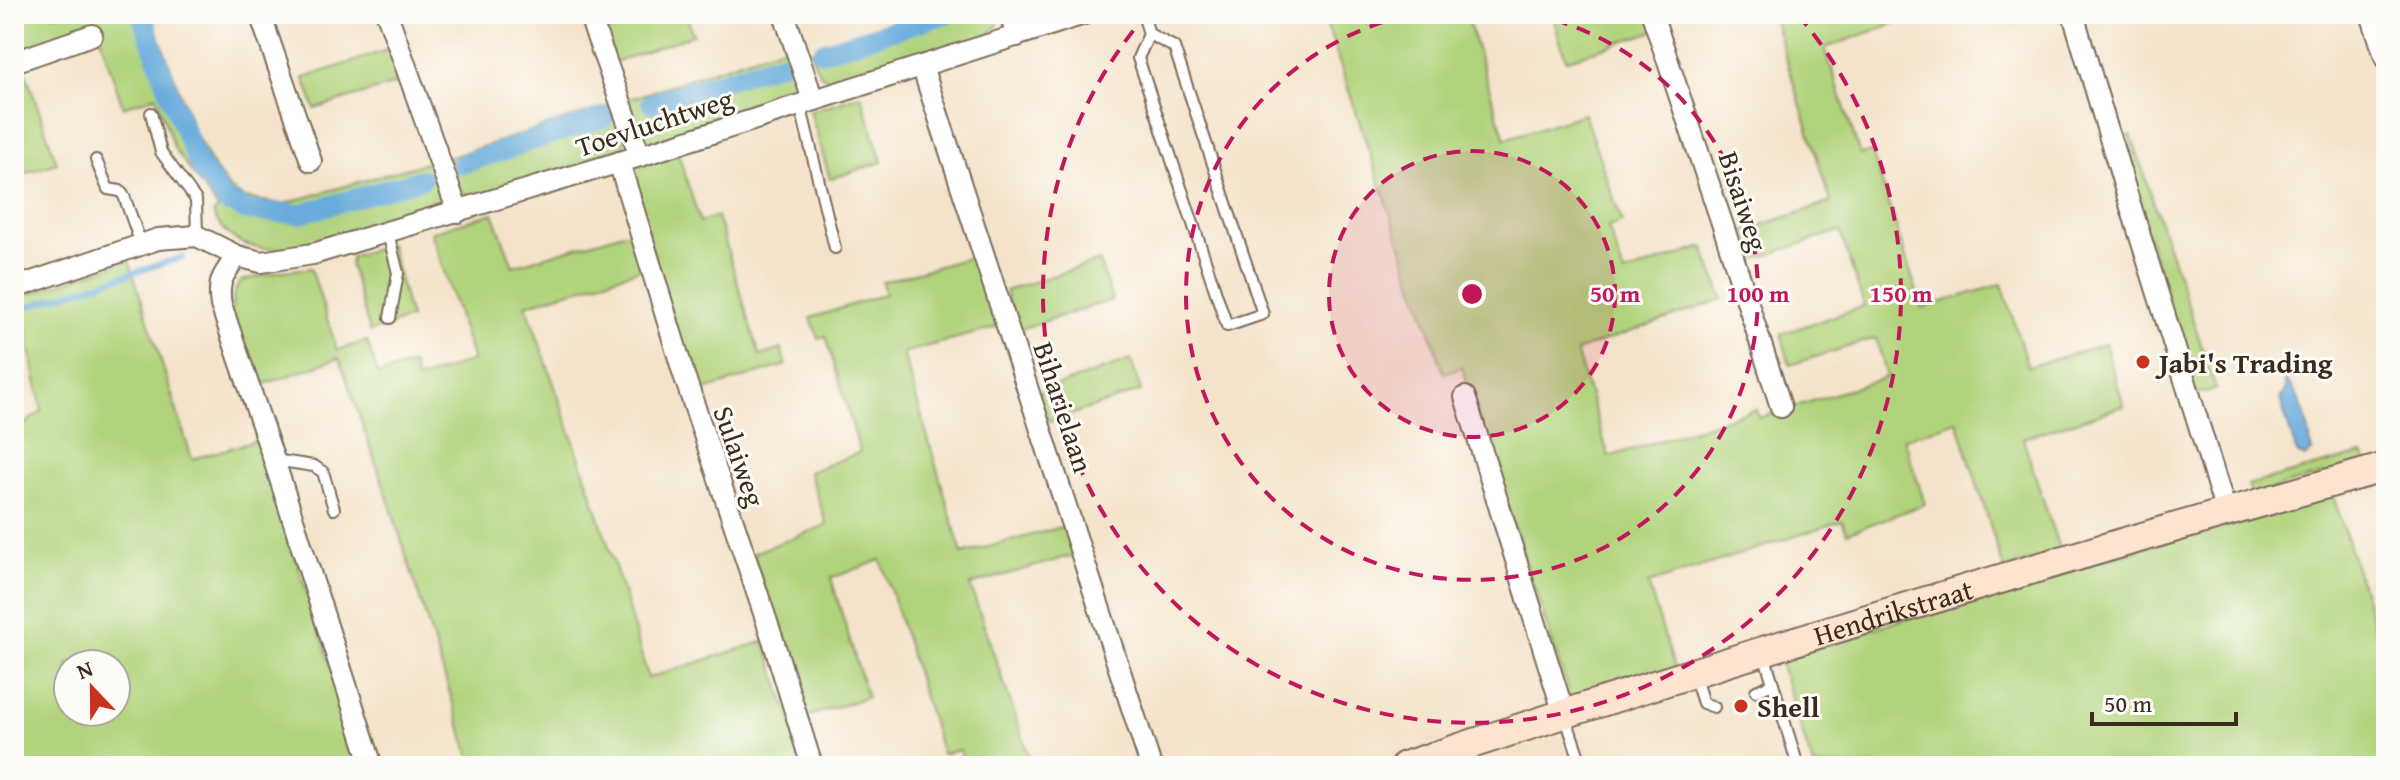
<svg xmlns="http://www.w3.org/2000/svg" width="2400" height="780" font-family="'Gentium Book Plus',serif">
  <rect width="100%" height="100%" fill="#fdfcf7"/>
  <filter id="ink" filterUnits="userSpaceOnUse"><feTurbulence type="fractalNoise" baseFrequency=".0125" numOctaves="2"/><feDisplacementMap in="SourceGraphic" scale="16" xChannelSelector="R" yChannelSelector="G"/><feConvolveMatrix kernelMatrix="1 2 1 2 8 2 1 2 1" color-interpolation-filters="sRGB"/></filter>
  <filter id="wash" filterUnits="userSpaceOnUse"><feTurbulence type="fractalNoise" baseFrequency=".006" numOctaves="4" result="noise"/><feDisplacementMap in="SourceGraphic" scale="32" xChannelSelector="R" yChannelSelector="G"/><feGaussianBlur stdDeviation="1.8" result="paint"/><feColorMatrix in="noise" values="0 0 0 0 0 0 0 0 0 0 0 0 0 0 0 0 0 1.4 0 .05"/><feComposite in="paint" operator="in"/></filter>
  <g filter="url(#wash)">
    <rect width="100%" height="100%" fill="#f4e3ca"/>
    <!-- green -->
    <g fill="#b1d37b" stroke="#767e4c" stroke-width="2" fill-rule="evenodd">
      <path d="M14 14H151L194 130 210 162 230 189 244 198 283 204 432 161C437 177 444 191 436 207 410 215 384 223 358 230 312 244 241 271 213 214L218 209 174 148 156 96 123 107 97 28 20 52 14 34Z"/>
      <path d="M653 14H686L693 35 615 62 605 31Z"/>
      <path d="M919 14H1000L998 24 989 35 844 80C820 84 816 69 810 50Z"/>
      <path d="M1323 14H1364L1367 23 1397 14H1466L1505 139 1584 114 1622 222 1608 227 1624 274 1703 247 1723 299 1576 351 1609 457 1756 409 1759 418 1887 377 1876 338 1790 365 1781 334 1864 306 1840 231 1741 264 1732 235 1831 202 1772 14H1921L1825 48 1860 155 1872 152 1922 308 2002 284 2028 367 2105 344 2124 406 2023 438 2060 552 2004 569 1957 421 1904 439 1925 504 1847 533 1842 521 1648 584 1675 669 1574 699 1570 697 1462 367 1444 373Z"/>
      <path d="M1552 14H1652L1657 30 1566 60Z"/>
      <path d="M788 45 800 90 792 96 654 142 642 137 626 100Z"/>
      <path d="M393 48 404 81 315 109 304 78Z"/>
      <path d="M24 67 57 163 14 177V70Z"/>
      <path d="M861 95 882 162 830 179 810 111Z"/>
      <path d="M614 104 625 138 623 152 473 197 460 191 448 158Z"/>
      <path d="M2131 135 2216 389 2196 394 2118 139Z"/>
      <path d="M678 153 700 222 717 216 760 356 781 349 786 365 695 393 631 178 635 167Z"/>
      <path d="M493 213 513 266 630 231 641 269 526 305C570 428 613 552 648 678L765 641 805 766H473L387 495 339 358 256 387 231 312 234 292 241 281 282 271 311 268 337 350 367 341 378 375 412 364 417 380 473 360 431 232Z"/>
      <path d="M390 244 410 318 370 332 350 264 351 257Z"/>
      <path d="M978 255 1001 326 903 353 962 554 1065 526 1074 555 970 585 1031 762 1012 766H964L960 750 942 754 881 560 831 578 867 697 803 718 753 553 827 525 809 472 860 452 826 336 818 338 811 318 885 294 882 282Z"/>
      <path d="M129 260 192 459 258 440 363 766H14V432L42 411 20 297ZM68 664H116V712H68Z"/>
      <path d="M1099 261 1112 300 1017 330 1005 291Z"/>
      <path d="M1131 360 1141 391 1049 422 1039 392Z"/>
      <path d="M2362 454 2367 462 2252 495 2248 485Z"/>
      <path d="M2332 492 2386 663V766H1813L1782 669 1781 660 1788 654Z"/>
    </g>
    <!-- water -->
    <path fill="#67abdc" stroke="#516a7d" stroke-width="2" d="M2285 380C2304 398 2308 426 2312 452L2305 457 2298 455 2296 451 2280 399 2285 391Z"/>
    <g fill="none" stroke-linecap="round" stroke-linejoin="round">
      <!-- stream -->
      <g stroke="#67abdc" stroke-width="6">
        <path d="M225 200V210"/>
        <path d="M14 311 183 257"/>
      </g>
      <!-- canal -->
      <g stroke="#67abdc" stroke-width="20">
        <path d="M141 14 172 100 199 165 225 200 247 211 300 214 422 179"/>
        <path d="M822 52 946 14"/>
        <path d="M651 103 781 63"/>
        <path d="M462 164 605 117"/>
      </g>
    </g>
  </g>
  <g filter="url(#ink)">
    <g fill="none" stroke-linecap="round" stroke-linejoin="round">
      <!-- lane casing -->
      <g stroke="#7c6b5a" stroke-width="14">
        <g id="lane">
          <path d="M1143 14 1149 34 1138 58 1227 326 1263 314 1174 47 1149 34"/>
          <path d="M800 104 835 248"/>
          <path d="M151 113 161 152 196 200 197 236"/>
          <path d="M96 160 108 189 120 191 124 196 141 244"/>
          <path d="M388 233 398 273 390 318"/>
          <path d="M274 460 314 466 323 472 334 509"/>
          <path d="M1764 654 1798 766"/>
          <path d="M1694 675 1703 703 1714 707"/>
          <path d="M1756 691 1773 684"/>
          <path d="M1565 716 1582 766"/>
        </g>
      </g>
      <!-- street casing -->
      <g stroke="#7c6b5a" stroke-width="24">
        <g id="street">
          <path d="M260 14 311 161"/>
          <path d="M387 14 458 212"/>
          <path d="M589 14 640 156"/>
          <path d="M784 14 813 100"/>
          <path d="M1010 14 1017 36"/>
          <path d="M1652 14 1726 235 1781 407"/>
          <path d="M2073 14 2125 188 2226 512"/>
          <path d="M2371 14 2386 59"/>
          <path d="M14 62 92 35"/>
          <path d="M922 66 1151 766"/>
          <path d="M619 162 684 375 773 640 812 766"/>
          <path d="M237 256C223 275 217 281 221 305L274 460 372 766"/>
          <path d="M14 288 158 239 197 236 237 256 261 262 313 254 640 156 1084 14"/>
          <path d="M1465 397 1564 714"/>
        </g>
      </g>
      <!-- secondary casing -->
      <g stroke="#7c6b5a" stroke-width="32">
        <g id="secondary">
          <path id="s1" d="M1405 766C1729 658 2057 560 2386 467"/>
        </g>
      </g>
      <!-- lane -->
      <use href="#lane" stroke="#fff" stroke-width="10"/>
      <!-- street -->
      <use href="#street" stroke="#fff" stroke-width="20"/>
      <!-- secondary -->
      <use href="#secondary" stroke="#fde4d1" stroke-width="28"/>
    </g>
  </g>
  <!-- distance rings -->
  <circle cx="1472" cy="294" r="143" fill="#c2185b" fill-opacity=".12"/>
  <g fill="none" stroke="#c2185b" stroke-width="4" stroke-dasharray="14 10">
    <circle cx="1472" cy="294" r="143"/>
    <path d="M1531 14A286 286 0 1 1 1413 14"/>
    <path d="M1798 15A429 429 0 1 1 1146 15"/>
  </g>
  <!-- markers -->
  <g fill="#c8321e" stroke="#fdfcf7" stroke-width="3">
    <circle cx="2143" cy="362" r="8"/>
    <circle cx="1741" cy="706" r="8"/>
  </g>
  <g text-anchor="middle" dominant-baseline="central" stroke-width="6" stroke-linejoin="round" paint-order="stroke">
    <!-- street labels -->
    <g font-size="28" fill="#3b2a1e" stroke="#fdfcf7">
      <text transform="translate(654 122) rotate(-18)">Toevluchtweg</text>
      <text transform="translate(1744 201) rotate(72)">Bisaiweg</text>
      <text transform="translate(1064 407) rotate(72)">Biharielaan</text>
      <text transform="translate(740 456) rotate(71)">Sulaiweg</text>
      <text stroke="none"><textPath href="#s1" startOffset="512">Hendrikstraat</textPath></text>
    </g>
    <!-- poi labels -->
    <g font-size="28" font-weight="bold" fill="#3b2a1e" stroke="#fdfcf7" text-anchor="start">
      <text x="2159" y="362">Jabi's Trading</text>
      <text x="1757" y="706">Shell</text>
    </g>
  </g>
  <circle cx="1472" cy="294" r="12" fill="#c2185b" stroke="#fdfcf7" stroke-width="4"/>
  <g font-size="24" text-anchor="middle" font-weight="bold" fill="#c2185b" stroke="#fdfcf7" stroke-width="6" stroke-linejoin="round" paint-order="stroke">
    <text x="1615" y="302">50 m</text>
    <text x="1758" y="302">100 m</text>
    <text x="1901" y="302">150 m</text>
  </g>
  <!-- margin -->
  <rect width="2400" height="780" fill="none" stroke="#fdfcf7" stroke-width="48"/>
  <!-- north arrow -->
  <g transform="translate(92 688) rotate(338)"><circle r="38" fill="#fdfcf7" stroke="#afa8a0" stroke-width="2"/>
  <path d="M0-6L14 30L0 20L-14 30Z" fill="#c8321e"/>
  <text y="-12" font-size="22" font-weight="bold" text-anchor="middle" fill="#3b2a1e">N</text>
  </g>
  <!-- scale -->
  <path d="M2092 712v12h144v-12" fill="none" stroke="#3b2a1e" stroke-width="4"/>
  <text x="2104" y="712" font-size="24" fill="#3b2a1e" stroke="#fdfcf7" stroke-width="6" paint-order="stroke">50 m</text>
</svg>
